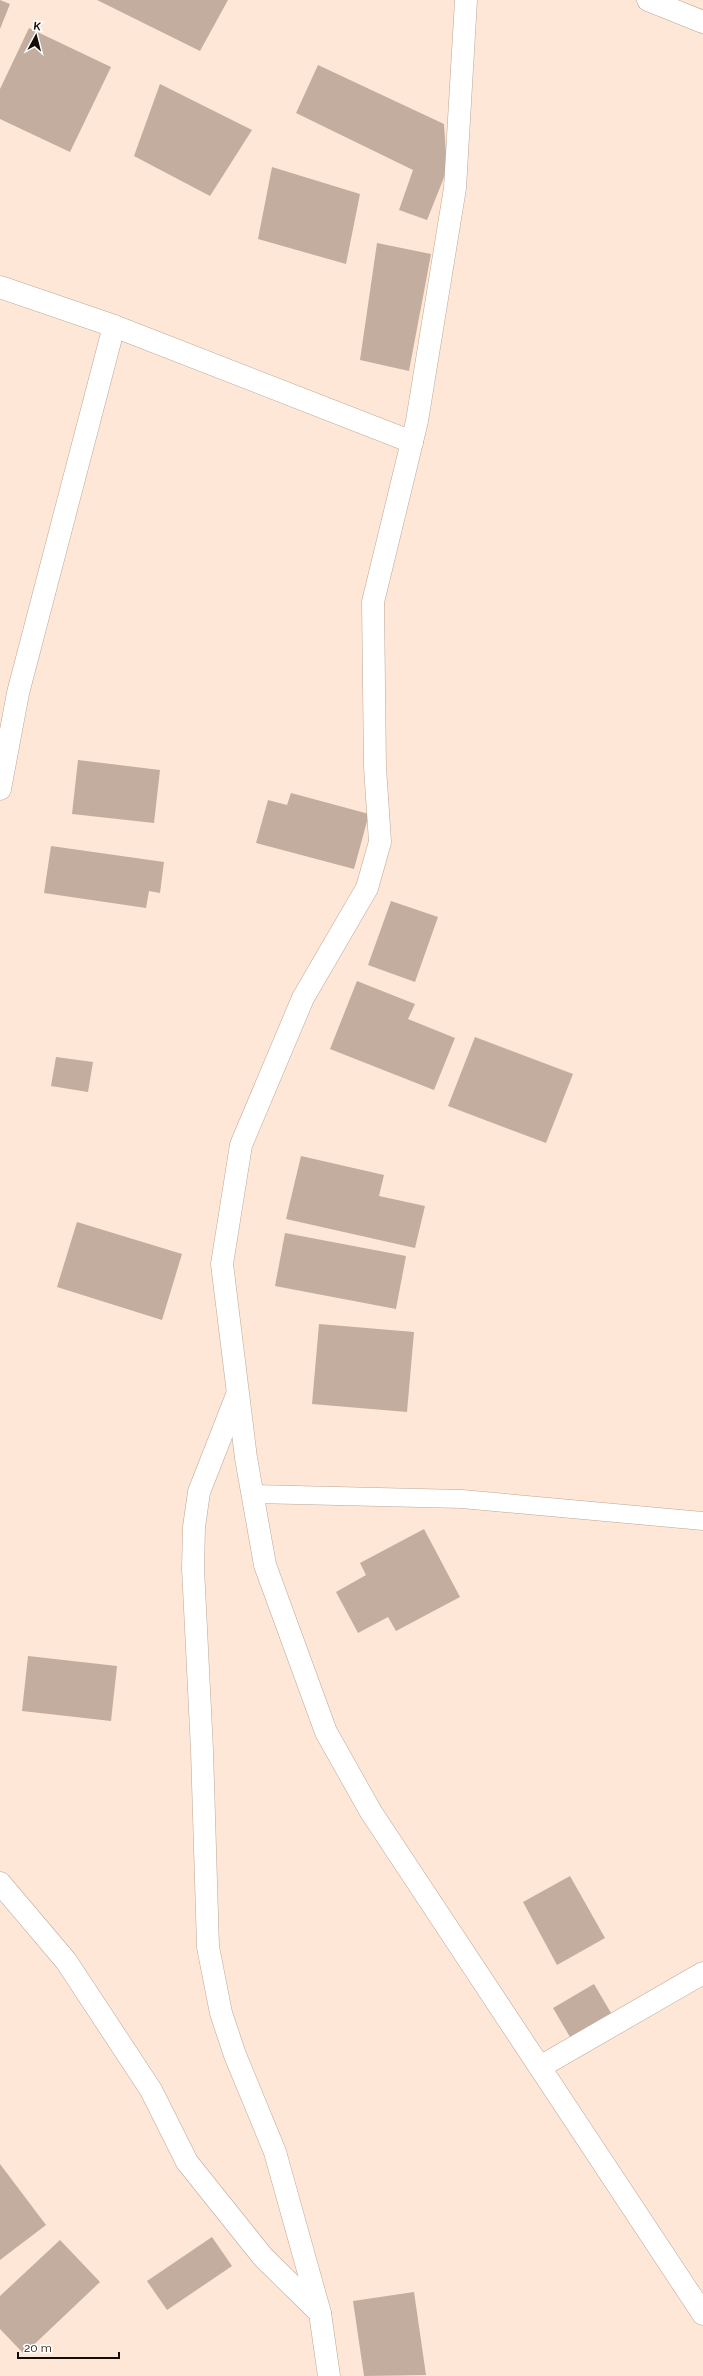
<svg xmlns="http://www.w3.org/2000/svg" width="703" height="2376" font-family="Raleway,sans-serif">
  <rect width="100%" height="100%" fill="#fee7d7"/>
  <!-- building -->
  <g fill="#c3ad9e">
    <path d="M0 0 10 4 0 29Z"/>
    <path d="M97 0H228L200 51Z"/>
    <path d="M29 28 111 67 70 152 0 119V89Z"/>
    <path d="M318 65 444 124 447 170 427 220 399 210 413 170 296 113Z"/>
    <path d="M160 84 252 130 210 196 134 156Z"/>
    <path d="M272 167 360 194 346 264 258 239Z"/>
    <path d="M377 243 431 254 409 371 360 360Z"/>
    <path d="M78 760 160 770 154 823 72 814Z"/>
    <path d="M291 793 369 814 354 869 256 843 268 800 287 805Z"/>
    <path d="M51 846 164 862 160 893 149 891 146 908 44 893Z"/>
    <path d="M391 901 438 917 415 982 368 965Z"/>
    <path d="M357 981 415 1004 408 1019 455 1038 434 1090 330 1049Z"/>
    <path d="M475 1037 573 1074 546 1143 448 1106Z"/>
    <path d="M56 1057 93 1062 88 1092 51 1086Z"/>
    <path d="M301 1156 384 1175 379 1196 425 1206 415 1248 286 1219Z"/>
    <path d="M77 1222 182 1254 162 1320 57 1287Z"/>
    <path d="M285 1233 406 1256 396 1309 275 1286Z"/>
    <path d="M319 1324 414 1332 407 1412 312 1404Z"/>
    <path d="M424 1529 460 1597 396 1631 388 1617 358 1633 336 1592 366 1575 360 1563Z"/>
    <path d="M28 1656 117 1666 111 1721 22 1711Z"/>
    <path d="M570 1876 605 1938 557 1965 523 1902Z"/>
    <path d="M594 1984 611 2013 570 2037 553 2008Z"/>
    <path d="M0 2164 46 2225 0 2260Z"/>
    <path d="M212 2237 232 2266 167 2310 147 2281Z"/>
    <path d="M60 2240 100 2282 24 2354 0 2329V2296Z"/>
    <path d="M414 2292 426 2375 364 2376 353 2301Z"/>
  </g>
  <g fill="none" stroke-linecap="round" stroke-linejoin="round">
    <!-- lane casing -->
    <g stroke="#bca797" stroke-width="19">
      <path id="lane" d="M253 1494 462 1499 703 1521"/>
    </g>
    <!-- street casing -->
    <g stroke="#bca797" stroke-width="23">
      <g id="street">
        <path d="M466 0 455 188 417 421 373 602 375 767 380 842 367 888 303 998 241 1145 222 1264 246 1458 265 1565 326 1732 371 1812 703 2314"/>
        <path d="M648 0 703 22"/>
        <path d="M0 287 114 326 412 442"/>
        <path d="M0 789 18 693 114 326"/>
        <path d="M237 1395 199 1492 194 1527 193 1568 202 1750 208 1947 221 2013 235 2055 275 2152 320 2313"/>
        <path d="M0 1883 66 1961 151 2090 187 2162 263 2257 320 2313 329 2376"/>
        <path d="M540 2067 703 1973"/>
      </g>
    </g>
    <!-- lane -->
    <use href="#lane" stroke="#fff" stroke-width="18"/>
    <!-- street -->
    <use href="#street" stroke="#fff" stroke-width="22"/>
  </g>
  <!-- north arrow -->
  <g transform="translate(36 36) rotate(7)" stroke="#ffffff" stroke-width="3" paint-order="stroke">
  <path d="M0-3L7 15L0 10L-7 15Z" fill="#130c07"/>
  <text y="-6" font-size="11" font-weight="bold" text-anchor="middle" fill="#130c07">K</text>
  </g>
  <!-- scale -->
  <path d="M18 2352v6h101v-6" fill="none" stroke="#130c07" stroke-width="2"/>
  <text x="24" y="2352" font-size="12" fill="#130c07" stroke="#ffffff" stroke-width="3" paint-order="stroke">20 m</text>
</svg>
